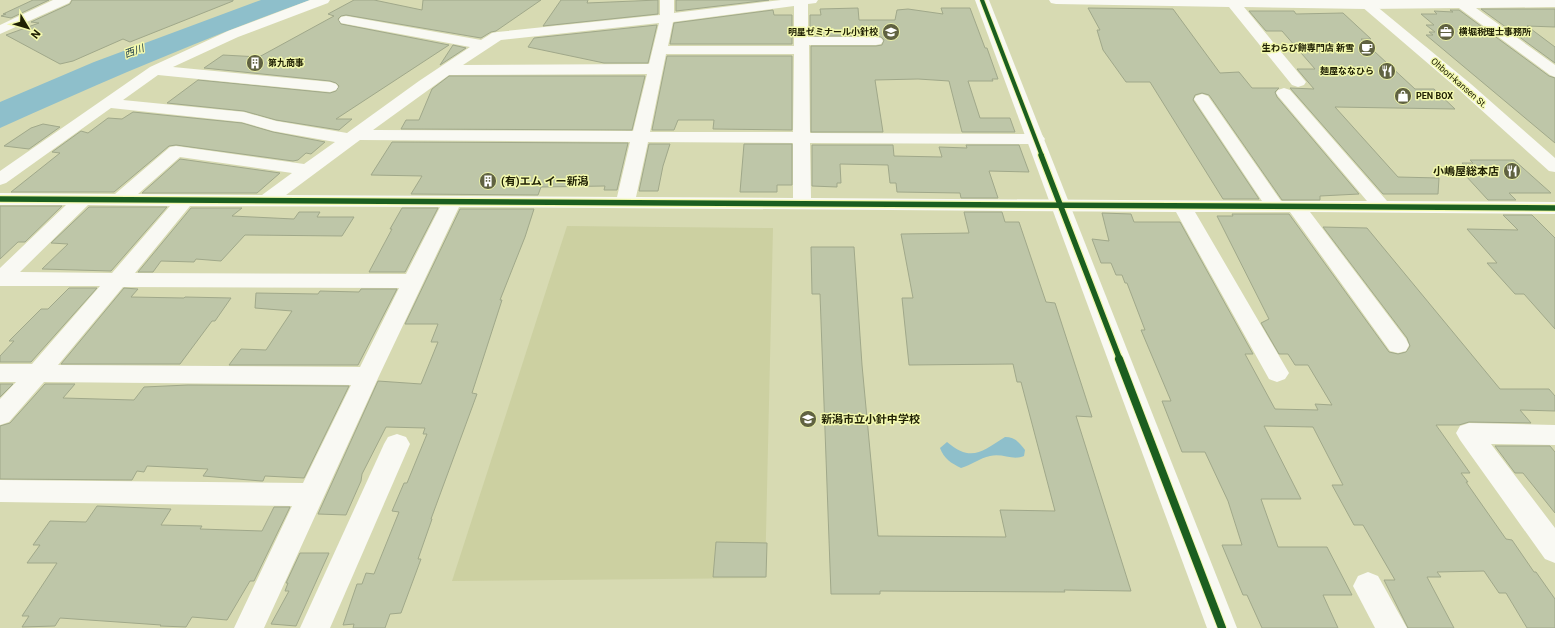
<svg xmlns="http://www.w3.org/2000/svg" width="1555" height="628" font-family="Roboto,'Noto Sans JP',sans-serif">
  <rect width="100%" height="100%" fill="#d7dab2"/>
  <!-- green -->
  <path fill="#ccd0a1" d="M567 226 773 228 765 578 452 581Z"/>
  <!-- water -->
  <g fill="#8ebfcb">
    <path d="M261 0H310C204 38 102 82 0 128V102L94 62Z"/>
    <path d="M1005 437C1015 437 1019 442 1025 450L1024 456C1013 461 1003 453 990 456 980 458 971 465 961 468 951 463 944 459 940 448L947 442C972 463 982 451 1005 437Z"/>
  </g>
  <!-- building -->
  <g fill="#bec6a8" stroke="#a0a88a">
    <path d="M33 0H49L11 18 1 16 6 14H3Z"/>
    <path d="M72 0H233V1L130 42 123 39 73 61 60 64 6 35 39 23 31 22 70 4Z"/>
    <path d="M354 0H374L422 10 423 0H541L496 31 491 32 481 38 346 15 341 16 338 19 341 24 449 45 336 119H352L339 130 276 120 244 111 167 103 198 80 330 93 336 91 339 86 336 83 330 81 204 68 223 55 259 57 334 16 328 14Z"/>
    <path d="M561 0H588L587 3 658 0V14L543 26Z"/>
    <path d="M676 0H769L676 11Z"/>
    <path d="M858 8 859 20H895L897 10 908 9 943 14 941 8H970L985 48H987L998 79H992L993 81H968L980 118H1010L1015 132H962L949 81 918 79 875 80 883 132H811V46H876L882 45 884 40 881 37 876 36H810V15H821L820 9Z"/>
    <path d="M1088 8 1173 9 1220 73 1239 72 1252 88H1279L1275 92 1277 97 1359 194 1320 196V200H1282L1209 95 1202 93 1195 95 1193 100 1259 199H1223L1150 82H1126L1103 50 1097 30H1100Z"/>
    <path d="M1481 9H1555V27L1527 26 1555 47V63Z"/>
    <path d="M773 10 774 15H792V44H670L674 23Z"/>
    <path d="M1450 10H1459L1549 76 1555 78V143L1426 35H1433L1429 32H1435L1426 25H1434L1421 14H1437L1434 11 1453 12Z"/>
    <path d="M1249 11H1294L1296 14 1343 13 1371 39H1361L1415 89H1434L1455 109 1335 107 1398 177 1439 178 1438 194H1383L1290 88 1314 89 1297 69H1315L1282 31H1266Z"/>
    <path d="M657 25 648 63H604L528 47 534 38Z"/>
    <path d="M453 45 466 48 440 65Z"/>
    <path d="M667 56H792V130L713 129 714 120H678L674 130H652Z"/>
    <path d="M449 76H645L632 130 401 129 406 120H419L432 89Z"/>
    <path d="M133 112 242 123 273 132 325 142 311 154 306 153 298 160 293 161 176 145 169 146 114 192H11L60 153 52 152 81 131 88 133 108 118 122 119Z"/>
    <path d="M43 124 60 127 29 149 4 146 31 128Z"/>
    <path d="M392 142 628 143 617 190H604L605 186 541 187 538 195 411 194 422 176 371 175Z"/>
    <path d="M649 144H670L663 166 658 191H639Z"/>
    <path d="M744 144H792V185H777V192H740Z"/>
    <path d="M812 145H893L894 156 942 157 939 147 967 148 966 145H1019L1029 172 989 171 998 198H961L960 193 897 192 896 183H890L888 165 840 164 841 183H837V187L812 186Z"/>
    <path d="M180 159 280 173 257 193H142Z"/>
    <path d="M1470 160H1514L1551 193H1509L1516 200H1488L1465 175H1474L1462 163H1473Z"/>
    <path d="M0 206H62L25 242H18L0 259Z"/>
    <path d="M89 207H167L111 271 42 269 68 244 51 243Z"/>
    <path d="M191 208H242L232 216 294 219 299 212H320L317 217H354L342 236 245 235 221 261 196 259 194 262 161 261 153 272H138Z"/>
    <path d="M402 208H438L405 272H369L392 229H390Z"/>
    <path d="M460 209H534L525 237 500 300H502L472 393 477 394 431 519H432L418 559H421L401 613 390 614 385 628H353L354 624 343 625 357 584H362L366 573 374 574 399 512 392 511 404 483H407L427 434H423L425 428 386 427 362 474 361 481 346 515 318 514 378 381 421 384 438 342H431L438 324H405Z"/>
    <path d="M964 212H1002L1005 222H1019L1046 302 1055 303 1092 417 1076 416 1131 591 1064 590 1065 592 880 591V594H831L820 294H812L811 247H854L862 365 878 536 1006 537 1000 510 1055 511 1021 382H1017L1013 364 909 365 902 298H913L901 234 969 233Z"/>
    <path d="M1102 213 1131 214 1134 222H1180L1253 354H1245L1275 409 1318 410 1315 404 1332 405 1308 365H1295L1288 354H1279L1261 323 1269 319 1217 216H1233L1232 214H1289L1389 352 1398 354 1406 352 1410 346 1407 338 1323 227 1367 228 1500 389H1549L1555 396V411L1520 410 1531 423 1469 422 1459 425H1436L1470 473H1461L1468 482H1466L1506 539 1512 540 1534 572H1536L1555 599V628H1527L1506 593H1499L1484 571 1437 572 1441 577H1427L1454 628H1408L1384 580H1395L1363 525H1354L1332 485H1343L1313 427 1264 426 1301 499H1261L1278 547H1327L1352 595H1323L1338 628H1262L1247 595H1243L1222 545H1242L1228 501 1205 452H1182L1162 401H1171L1141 330H1145L1127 283H1125L1122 275H1116L1111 263H1101L1092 239 1109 241Z"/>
    <path d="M1503 215H1532L1555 238V329L1524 294H1515L1487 263H1497L1467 229 1518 230Z"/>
    <path d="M69 288H97L31 362H0V356L14 341H9L41 309H48Z"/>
    <path d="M124 288 138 289 131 297 184 298 185 297 231 298 215 321H212L180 364H61Z"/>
    <path d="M361 289H397L358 365H229L241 349 266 350 292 311 255 308 256 293 318 294 320 291 359 292Z"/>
    <path d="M0 384H13L0 397Z"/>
    <path d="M45 384H75L63 398 134 400 144 387 188 385 349 386 304 478 265 476 263 481H261L203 476 208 469 147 466 144 472 137 471 132 480 0 479V426L10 423Z"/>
    <path d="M1495 446H1550L1555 452V513L1523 473H1515Z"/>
    <path d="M97 506 171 509 161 525 202 526 200 529 262 531 274 507H290L254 581H250L227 620 192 617 186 627 160 626 161 625 60 618 55 626 22 627 29 616H22L57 563H27L40 545H33L50 521 86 522Z"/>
    <path d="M716 542 767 543 766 577H713Z"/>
    <path d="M300 553H329L296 626 271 624 289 591H285L288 583H286Z"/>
  </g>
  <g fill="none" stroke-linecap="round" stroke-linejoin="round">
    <!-- street -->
    <g fill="#f9f9f3" fill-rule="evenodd">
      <path d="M53 0H71L69 3 0 34V25Z"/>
      <path d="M310 0H330L328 3 238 37 173 67 330 82 336 84 338 87 336 90 330 92 158 75 123 100 244 112 276 121 347 133 419 81 470 47 346 24 341 23 339 20 341 17 346 16 481 40 492 33 497 32 660 15V0H674V13L781 0H818L816 3 808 4V37H876L881 38 883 41 881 44 876 45H809L810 133 1036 134 1042 135 1045 139 1042 143 1036 144 810 143 811 198 1262 201 1194 99 1196 96 1202 94 1208 96 1281 201H1367L1278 96 1276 93 1278 90 1284 88 1290 90 1387 201 1555 202V214L1310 212 1406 339 1409 345 1406 351 1398 353 1390 351 1290 212H1195L1289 373 1285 379 1277 382 1269 379 1176 212 459 207 379 376 264 628H234L292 506 0 502V480L303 483 351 385 44 382 9 422 0 425V399L16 382H0V364H32L100 286H0V268L66 205H0V193L115 194 170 147 176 146 304 164 335 142 273 131 242 122 111 108 6 183 0 185V171L150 67 228 31ZM794 6V46H668L673 22ZM659 23 649 64 463 65 501 40ZM666 54H794L793 132H650ZM647 74 633 131 373 130 449 75ZM360 140 630 142 617 197 286 195ZM648 142 793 143V198L636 197ZM180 157 292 173 262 195 138 194ZM88 205 170 206 112 273 20 272ZM190 206 440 207 406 274 135 273ZM123 287 399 288 360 367 58 365Z"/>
      <path d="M1049 0H1555V7L1476 8 1555 65V77L1550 75 1459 8 1366 9 1244 7 1306 82 1304 85 1298 87 1292 85 1229 7 1056 4 1051 3Z"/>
      <path d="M1469 423 1555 425V445L1491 444 1555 528V563L1545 559 1460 440 1456 433 1460 426Z"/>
      <path d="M397 434 406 437 410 444 330 628H300L384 444 388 437Z"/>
      <path d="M1368 572 1378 576 1407 628H1375L1353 586 1358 576Z"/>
    </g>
    <!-- secondary -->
    <g fill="#f9f9f3" fill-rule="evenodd">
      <path d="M975 0H989L1237 628H1207Z"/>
      <path d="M1354 0H1369L1471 84 1555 158V172L1549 171 1459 90Z"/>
    </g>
    <!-- cycleway-far2 casing -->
    <g stroke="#f3f9ae" stroke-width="6">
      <path id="cycleway-far2" d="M982 0 1042 156"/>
    </g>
    <!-- cycleway-far1 casing -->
    <g stroke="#f3f9ae" stroke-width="8">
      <g id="cycleway-far1">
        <path d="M1041 155 1120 360"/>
        <path d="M0 199 1555 208"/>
      </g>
    </g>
    <!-- cycleway casing -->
    <g stroke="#f3f9ae" stroke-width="10">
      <path id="cycleway" d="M1119 359 1222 628"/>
    </g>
    <!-- cycleway-far2 -->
    <use href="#cycleway-far2" stroke="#1b5e20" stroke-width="4"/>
    <!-- cycleway-far1 -->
    <use href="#cycleway-far1" stroke="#1b5e20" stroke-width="5.5"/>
    <!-- cycleway -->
    <use href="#cycleway" stroke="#1b5e20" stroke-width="8"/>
  </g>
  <!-- icons -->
  <defs>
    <g id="school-disc" transform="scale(0.9)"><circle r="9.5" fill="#606241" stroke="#f3f9ae"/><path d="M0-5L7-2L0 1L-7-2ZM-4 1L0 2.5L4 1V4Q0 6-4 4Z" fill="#fff"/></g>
    <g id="office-disc" transform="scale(0.9)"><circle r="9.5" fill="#606241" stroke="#f3f9ae"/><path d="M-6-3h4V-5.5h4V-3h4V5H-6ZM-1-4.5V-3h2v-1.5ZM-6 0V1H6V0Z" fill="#fff"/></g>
    <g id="cafe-disc" transform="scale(0.9)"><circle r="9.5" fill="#606241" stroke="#f3f9ae"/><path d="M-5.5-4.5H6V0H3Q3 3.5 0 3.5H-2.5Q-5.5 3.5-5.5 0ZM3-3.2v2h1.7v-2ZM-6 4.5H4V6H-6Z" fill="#fff"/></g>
    <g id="building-disc" transform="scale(0.9)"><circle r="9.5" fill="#606241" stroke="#f3f9ae"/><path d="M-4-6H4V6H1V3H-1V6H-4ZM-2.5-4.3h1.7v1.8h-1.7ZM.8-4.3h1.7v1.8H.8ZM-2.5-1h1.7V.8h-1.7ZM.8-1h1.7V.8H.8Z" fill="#fff"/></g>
    <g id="restaurant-disc" transform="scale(0.9)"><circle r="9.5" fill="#606241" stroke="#f3f9ae"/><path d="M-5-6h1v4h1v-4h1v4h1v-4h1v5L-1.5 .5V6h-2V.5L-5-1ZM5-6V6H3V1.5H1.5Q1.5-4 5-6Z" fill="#fff"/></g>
    <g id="shop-disc" transform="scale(0.9)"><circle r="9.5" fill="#606241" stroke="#f3f9ae"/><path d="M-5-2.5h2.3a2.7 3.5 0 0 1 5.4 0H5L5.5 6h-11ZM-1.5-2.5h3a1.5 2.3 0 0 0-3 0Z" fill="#fff"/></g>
  </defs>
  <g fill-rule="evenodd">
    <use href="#school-disc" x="891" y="32"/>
    <use href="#office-disc" x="1446" y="32"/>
    <use href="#cafe-disc" x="1367" y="48"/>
    <use href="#building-disc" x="255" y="63"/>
    <use href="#restaurant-disc" x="1387" y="71"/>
    <use href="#shop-disc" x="1403" y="96"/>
    <use href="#restaurant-disc" x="1512" y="171"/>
    <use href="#building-disc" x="488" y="181"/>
    <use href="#school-disc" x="808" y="419"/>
  </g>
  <g text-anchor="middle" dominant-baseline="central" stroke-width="3" stroke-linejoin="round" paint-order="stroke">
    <!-- far-poi labels -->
    <g font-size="9" font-weight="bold" fill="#202104" stroke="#f3f9ae" text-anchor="end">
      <text x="878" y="32">明星ゼミナール小針校</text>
      <text x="1459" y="32" text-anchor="start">横堀税理士事務所</text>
      <text x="1354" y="48">生わらび餅専門店 新雪</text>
      <text x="268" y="63" text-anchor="start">第九商事</text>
      <text x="1374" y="71">麺屋ななひら</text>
      <text x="1416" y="96" text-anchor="start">PEN BOX</text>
    </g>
    <!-- far-street labels -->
    <g font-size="9" fill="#202104" stroke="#f3f9ae">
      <text transform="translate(1459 83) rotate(41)">Ohbori-kansen St.</text>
    </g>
    <!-- far-water labels -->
    <g font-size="10" font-style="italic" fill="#173746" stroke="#f3f9ae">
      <text transform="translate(134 51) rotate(-20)">西川</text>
    </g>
    <!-- poi labels -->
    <g font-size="11" font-weight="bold" fill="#202104" stroke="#f3f9ae" text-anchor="start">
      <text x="1499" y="171" text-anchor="end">小嶋屋総本店</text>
      <text x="501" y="181">(有)エム イー新潟</text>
      <text x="821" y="419">新潟市立小針中学校</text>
    </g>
  </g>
  <!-- north arrow -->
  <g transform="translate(28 28) rotate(128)" stroke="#f3f9ae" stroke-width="3" paint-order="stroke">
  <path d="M0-3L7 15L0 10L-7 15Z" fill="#202104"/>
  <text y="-6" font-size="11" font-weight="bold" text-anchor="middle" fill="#202104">N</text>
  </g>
</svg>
